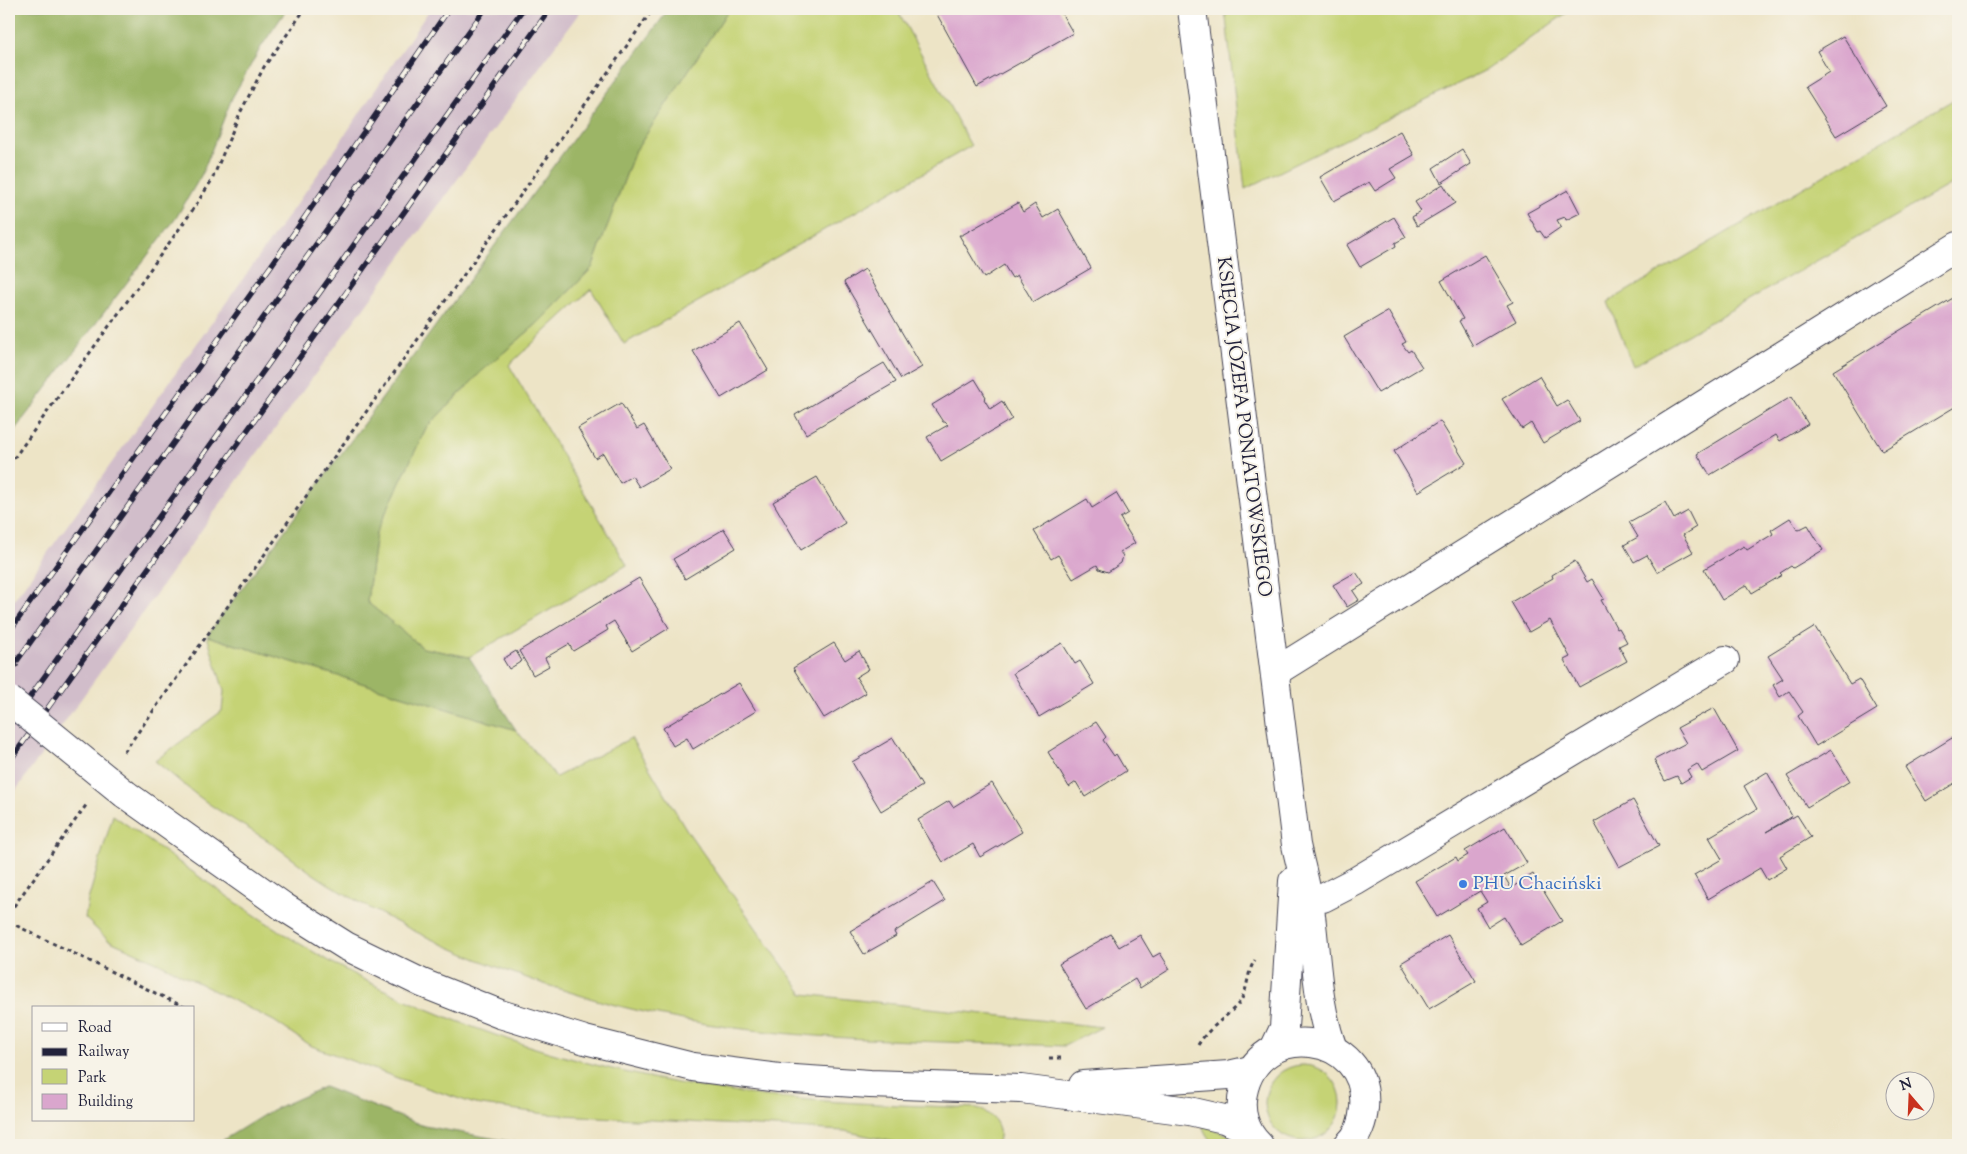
<svg xmlns="http://www.w3.org/2000/svg" width="1967" height="1154" font-family="'Sorts Mill Goudy',serif">
  <rect width="100%" height="100%" fill="#f7f3e8"/>
  <filter id="ink" filterUnits="userSpaceOnUse"><feTurbulence type="fractalNoise" baseFrequency=".02" numOctaves="2"/><feDisplacementMap in="SourceGraphic" scale="10" xChannelSelector="R" yChannelSelector="G"/><feConvolveMatrix kernelMatrix="1 2 1 2 8 2 1 2 1" color-interpolation-filters="sRGB"/></filter>
  <filter id="wash" filterUnits="userSpaceOnUse"><feTurbulence type="fractalNoise" baseFrequency=".0096" numOctaves="4" result="noise"/><feDisplacementMap in="SourceGraphic" scale="20" xChannelSelector="R" yChannelSelector="G"/><feGaussianBlur stdDeviation="1.12" result="paint"/><feColorMatrix in="noise" values="0 0 0 0 0 0 0 0 0 0 0 0 0 0 0 0 0 1.4 0 .05"/><feComposite in="paint" operator="in"/></filter>
  <g filter="url(#wash)">
    <rect width="100%" height="100%" fill="#ede4c6"/>
    <!-- industrial -->
    <path fill="#d1bdca" d="M430 9H582L218 507 9 800V607L330 157Z"/>
    <!-- green -->
    <g fill="#c5d375" stroke="#747a58">
      <path d="M729 9H897L971 146 624 344 591 289 509 365 627 565 469 657 423 648 367 602 376 533 426 428 482 371 538 323 592 268 634 153Z"/>
      <path d="M1225 9H1572L1488 69 1245 189Z"/>
      <path d="M1958 97V180L1633 366 1608 302Z"/>
      <path d="M207 636 516 730 556 777 631 738 688 832 803 994 1102 1027 1064 1046C945 1041 824 1042 707 1024 577 1004 438 952 327 883 306 870 287 854 267 840 248 828 228 817 209 804 190 791 173 775 155 761L222 711 224 691Z"/>
      <path d="M113 815C192 871 269 930 355 975 470 1036 619 1078 748 1094 824 1103 900 1105 977 1108 994 1115 1004 1126 997 1145H908L845 1131 546 1114 475 1104 403 1080 309 1045 274 1021 161 964 108 940 85 918 88 900Z"/>
      <circle cx="1303" cy="1103" r="38"/>
      <path d="M1202 1125 1229 1135 1241 1145C1220 1145 1210 1148 1202 1125Z"/>
    </g>
    <!-- forest -->
    <g fill="#9cb566" stroke="#5f6c50">
      <path d="M9 9H287L261 47 232 98 202 174 176 218 14 431 9 430Z"/>
      <path d="M669 9H729L634 153 592 268 538 323 482 371 426 428 376 533 367 602 423 648 469 657 516 730 207 636Z"/>
      <path d="M324 1087 424 1126 530 1145H215L272 1110Z"/>
    </g>
    <g id="blocks">
      <!-- building -->
      <g fill="#daa6cd">
        <path d="M934 9H987L988 11 991 9H1059L1073 33 977 87Z"/>
        <path d="M1843 36 1886 106 1836 136 1805 87 1829 72 1817 51Z"/>
        <path d="M1400 131 1414 155 1390 169 1396 178 1375 191 1369 182 1334 201 1320 177Z"/>
        <path d="M1462 149 1471 164 1441 183 1433 168Z"/>
        <path d="M1443 184 1455 203 1417 226 1412 217 1421 211 1415 202Z"/>
        <path d="M1568 190 1580 213 1566 220 1565 217 1557 220 1561 227 1545 238 1540 231 1538 232 1527 213Z"/>
        <path d="M1018 203 1023 212 1035 204 1043 218 1058 209 1091 268 1033 302 1017 275 1012 278 1004 265 984 278 959 235H962Z"/>
        <path d="M1394 217 1406 237 1395 243 1396 246 1360 267 1347 245Z"/>
        <path d="M1485 255 1513 302 1507 305 1516 321 1473 346 1459 321 1463 319 1441 281Z"/>
        <path d="M865 269 922 367 901 379 844 282Z"/>
        <path d="M1958 295V405L1882 451 1833 371Z"/>
        <path d="M1388 311 1406 342 1402 344 1408 352 1411 350 1422 367 1378 393 1344 337Z"/>
        <path d="M740 323 768 370 721 398 693 351Z"/>
        <path d="M884 363 896 382 806 434 795 415Z"/>
        <path d="M1539 376 1557 406 1567 400 1580 421 1543 443 1531 423 1522 429 1502 399Z"/>
        <path d="M975 379 986 397 984 399 990 409 1002 401 1012 419 941 461 927 437 948 425 945 422H943L932 405Z"/>
        <path d="M1791 397 1808 424 1780 441 1776 435 1710 475 1697 454Z"/>
        <path d="M621 403 637 429 644 425 670 469 639 487 632 476 620 483 603 453 595 458 578 428Z"/>
        <path d="M1440 421 1466 463 1418 492 1394 451Z"/>
        <path d="M817 477 845 523 801 550 773 502Z"/>
        <path d="M1116 493 1128 513 1120 518 1135 543 1120 552 1123 556 1121 563 1108 572 1099 569 1097 565 1073 579 1058 555 1051 559 1034 531 1087 499 1092 508Z"/>
        <path d="M1665 502 1674 519 1688 511 1696 527 1683 535 1693 552 1657 572 1647 555 1634 562 1624 545 1638 537 1629 522Z"/>
        <path d="M1790 518 1798 530 1808 525 1823 550 1793 568 1791 566 1780 573 1782 575 1752 593 1747 585 1722 600 1704 569 1744 546 1747 550 1773 534 1771 530Z"/>
        <path d="M724 529 736 548 685 579 673 559Z"/>
        <path d="M1575 561 1587 582 1592 579 1604 599 1601 600 1617 629 1619 628 1627 642 1619 646 1627 661 1579 687 1564 660 1570 657 1550 620 1529 632 1511 602 1553 578 1552 575Z"/>
        <path d="M1356 572 1364 584 1353 591 1359 600 1347 607 1333 585Z"/>
        <path d="M639 578 669 628 632 651 614 621 606 626 608 630 573 651 569 644 545 658 549 666 533 675 519 651Z"/>
        <path d="M1815 627 1850 684 1859 679 1877 709 1816 746 1798 716 1803 712 1789 691 1780 697 1773 685 1783 679 1768 656Z"/>
        <path d="M834 643 845 660 859 651 869 669 856 677 866 693 824 718 793 668Z"/>
        <path d="M1062 643 1075 664 1080 661 1094 684 1039 717 1013 673Z"/>
        <path d="M516 651 522 661 509 669 503 659Z"/>
        <path d="M739 683 756 711 693 749 687 738 673 746 663 728Z"/>
        <path d="M1714 708 1738 751 1702 772 1697 764 1687 770 1691 777 1681 783 1677 776 1665 781 1654 760 1686 743 1677 728Z"/>
        <path d="M1096 722 1106 737 1103 740 1114 756 1116 754 1126 771 1085 797 1076 782 1069 787 1048 752Z"/>
        <path d="M893 738 922 786 881 811 852 762Z"/>
        <path d="M1952 738 1958 749V781L1926 801 1905 767Z"/>
        <path d="M1831 750 1850 781 1807 807 1787 776Z"/>
        <path d="M1767 772 1792 816 1766 832 1797 815 1811 837 1780 856 1787 868 1767 880 1760 868 1708 899 1694 875 1722 859 1709 837 1757 809 1744 786Z"/>
        <path d="M992 783 1022 832 980 857 973 844 943 862 918 820 949 801 953 807Z"/>
        <path d="M1633 800 1659 846 1619 867 1594 822Z"/>
        <path d="M1505 827 1527 863 1504 876 1511 888 1533 874 1562 921 1521 946 1504 917 1488 927 1477 908 1487 902 1480 891 1437 917 1415 881 1456 857 1458 861 1468 855 1465 851Z"/>
        <path d="M933 882 945 901 894 932 896 936 864 954 850 931Z"/>
        <path d="M1111 934 1119 947 1140 935 1153 957 1160 953 1170 969 1140 988 1135 979 1086 1009 1059 964Z"/>
        <path d="M1448 935 1476 981 1429 1009 1401 963Z"/>
      </g>
    </g>
  </g>
  <g filter="url(#ink)">
    <use href="#blocks" fill-opacity="0" stroke="#403f50" stroke-width="1"/>
    <g fill="none" stroke-linecap="round" stroke-linejoin="round">
      <!-- minor casing -->
      <g stroke="#403f50" stroke-width="30">
        <g id="minor">
          <path d="M1192 9 1296 845C1301 868 1308 892 1311 916 1317 963 1317 1005 1333 1049"/>
          <path d="M1275 672 1958 246"/>
          <path d="M125 794 284 907 346 946 422 983 500 1014 585 1040 693 1067 779 1078 870 1084 1021 1089 1189 1111 1224 1119 1247 1129"/>
          <path d="M1292 899 1323 898 1356 881 1725 660"/>
          <path d="M1274 1049 1284 1028 1293 881"/>
          <path d="M1083 1085 1229 1075 1251 1070"/>
          <path d="M1259 1145C1245 1132 1239 1111 1243 1093 1258 1016 1371 1032 1364 1108 1363 1121 1358 1136 1348 1145"/>
        </g>
      </g>
      <!-- path -->
      <g stroke="#403f50" stroke-width="3" stroke-dasharray="4 4" stroke-linecap="butt">
        <path d="M9 465 190 214 212 180 240 113 264 67 305 9"/>
        <path d="M124 752 653 9"/>
        <path d="M9 913 87 804"/>
        <path d="M9 922 186 1008"/>
        <path d="M1198 1045C1208 1028 1226 1018 1239 1003 1249 990 1246 973 1255 960"/>
        <path d="M1049 1058H1065"/>
      </g>
      <!-- minor -->
      <use href="#minor" stroke="#fff" stroke-width="28"/>
      <!-- rail casing -->
      <g stroke="#22223b" stroke-width="5.5">
        <g id="rail">
          <path d="M9 632 273 263 449 9"/>
          <path d="M9 672 485 9"/>
          <path d="M9 726 523 9"/>
          <path d="M9 762 550 9"/>
        </g>
      </g>
      <!-- rail -->
      <use href="#rail" stroke="#f7f3e8" stroke-width="4" stroke-dasharray="11" stroke-linecap="butt"/>
      <!-- minor-bridge casing -->
      <g stroke="#403f50" stroke-width="30" stroke-linecap="butt">
        <path id="minor-bridge" d="M9 700 125 794"/>
      </g>
      <!-- path-bridge -->
      <path stroke="#403f50" stroke-width="3" stroke-dasharray="4 4" stroke-linecap="butt" d="M9 659 20 668"/>
      <!-- minor-bridge -->
      <use href="#minor-bridge" stroke="#fff" stroke-width="28"/>
    </g>
  </g>
  <!-- markers -->
  <circle fill="#3f7fe0" stroke="#f7f3e8" stroke-width="2" cx="1463" cy="884" r="5"/>
  <g text-anchor="middle" dominant-baseline="central" stroke-width="4" stroke-linejoin="round" paint-order="stroke">
    <!-- street labels -->
    <g font-size="19" fill="#22223b" stroke="#f7f3e8">
      <text transform="translate(1243 427) rotate(83)">KSIĘCIA JÓZEFA PONIATOWSKIEGO</text>
    </g>
    <!-- shop labels -->
    <g font-size="19" fill="#366cbe" stroke="#f7f3e8" text-anchor="start">
      <text x="1473" y="884">PHU Chaciński</text>
    </g>
  </g>
  <!-- margin -->
  <rect width="1967" height="1154" fill="none" stroke="#f7f3e8" stroke-width="30"/>
  <!-- legend -->
  <rect x="32" y="1006" width="162" height="115" fill="#f7f3e8" stroke="#a29fa3"/>
  <rect x="42" y="1023" width="25" height="8" fill="#ffffff" stroke="#a29fa3"/>
  <text x="78" y="1032" font-size="15" fill="#22223b">Road</text>
  <rect x="42" y="1048" width="25" height="8" fill="#22223b" stroke="#a29fa3"/>
  <text x="78" y="1056" font-size="15" fill="#22223b">Railway</text>
  <rect x="42" y="1069" width="25" height="15" fill="#c5d375" stroke="#a29fa3"/>
  <text x="78" y="1082" font-size="15" fill="#22223b">Park</text>
  <rect x="42" y="1094" width="25" height="15" fill="#daa6cd" stroke="#a29fa3"/>
  <text x="78" y="1106" font-size="15" fill="#22223b">Building</text>
  <!-- north arrow -->
  <g transform="translate(1910 1096) rotate(341)"><circle r="24" fill="#f7f3e8" stroke="#a29fa3"/>
  <path d="M0-4L9 19L0 12L-9 19Z" fill="#c8321e"/>
  <text y="-8" font-size="14" font-weight="bold" text-anchor="middle" fill="#22223b">N</text>
  </g>
</svg>
